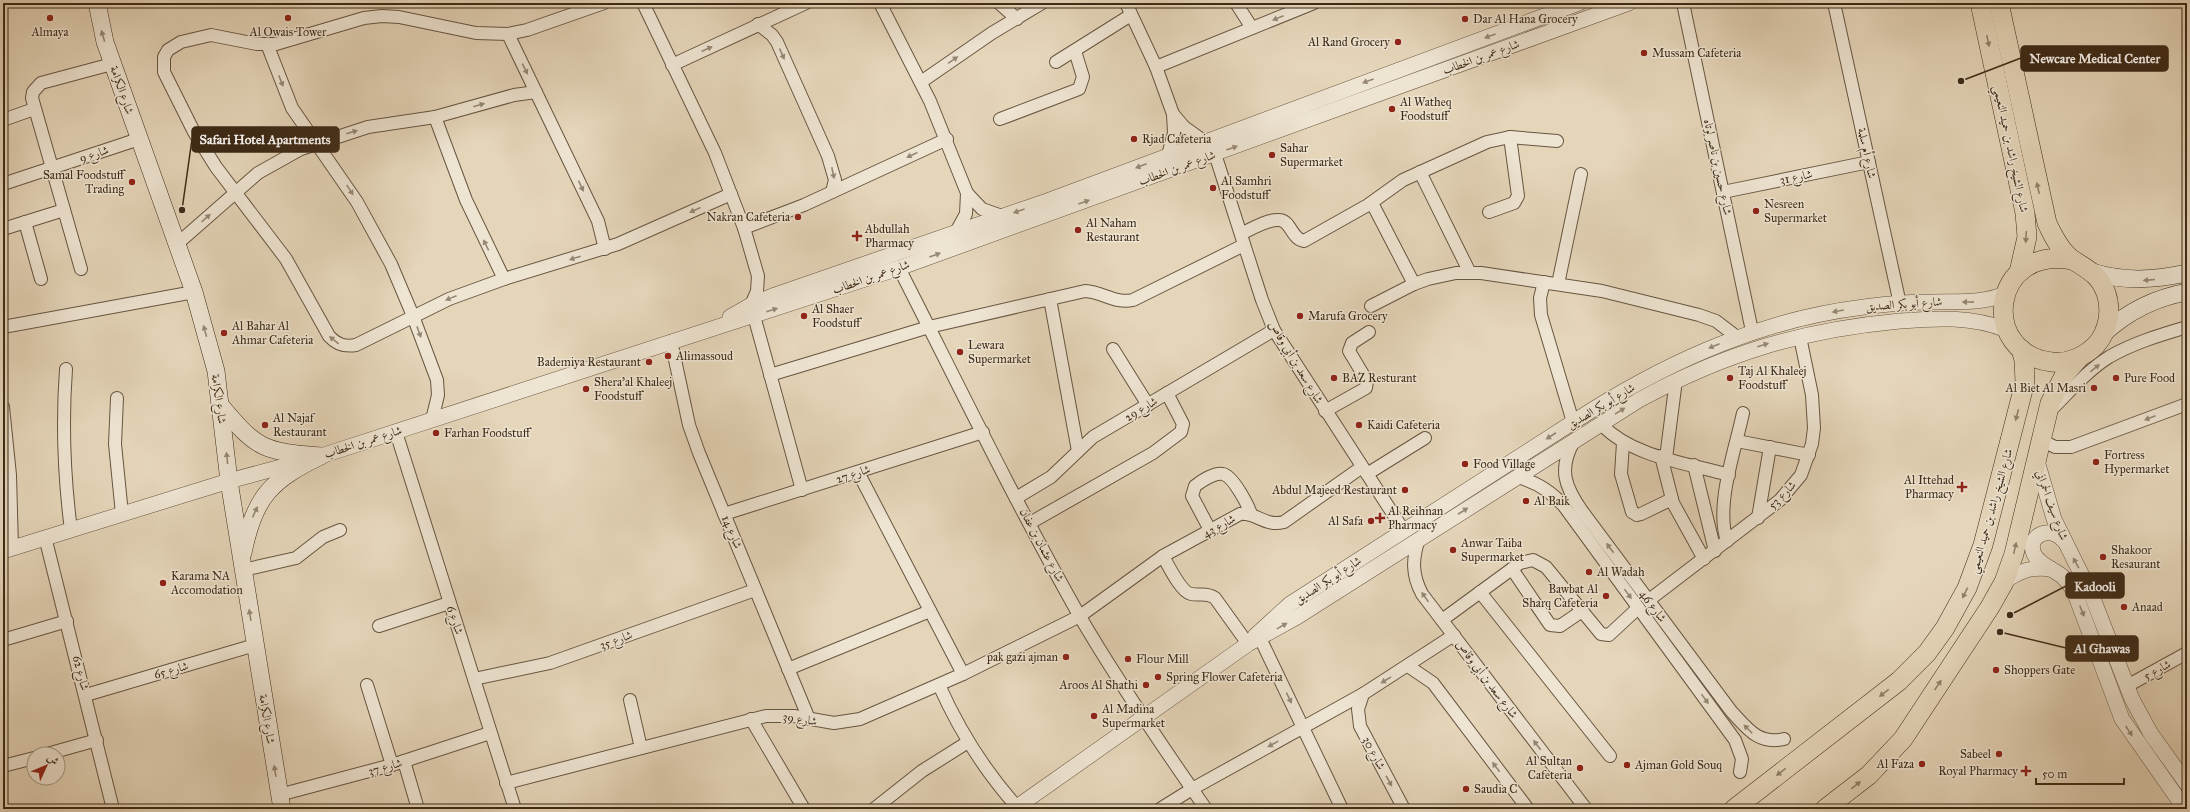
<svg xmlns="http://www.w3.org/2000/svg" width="2190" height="812" font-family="'IM FELL Great Primer',Amiri,serif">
  <rect width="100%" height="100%" fill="#e5d5b9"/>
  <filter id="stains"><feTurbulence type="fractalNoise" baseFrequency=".005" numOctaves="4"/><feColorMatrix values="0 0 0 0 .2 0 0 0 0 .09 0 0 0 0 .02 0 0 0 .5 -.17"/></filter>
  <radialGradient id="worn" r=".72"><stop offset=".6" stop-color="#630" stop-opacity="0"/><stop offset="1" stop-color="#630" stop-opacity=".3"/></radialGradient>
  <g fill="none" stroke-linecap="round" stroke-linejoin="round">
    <!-- minor casing -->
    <g stroke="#675540" stroke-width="14">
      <g id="minor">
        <path d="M604 3 527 30 508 34 476 33 399 17 382 16 364 18 276 44H257L211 35 181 42 168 50 164 57V72L194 132 216 167 286 259 329 336C337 345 345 347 356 345L449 299 504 279 618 244 731 194"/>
        <path d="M643 3 715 153 744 228 758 276 757 291 751 305 802 490"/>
        <path d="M880 3 930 101 967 193 966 214 956 232"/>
        <path d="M999 3 1017 19"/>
        <path d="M1126 3 1156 67 1173 114 1174 133 1168 155"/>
        <path d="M1236 3 1252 28"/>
        <path d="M1683 3 1752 331"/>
        <path d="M1834 3 1900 304"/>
        <path d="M758 24 772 35 777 42 828 156 835 180 832 192"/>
        <path d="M508 34 598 221 605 249"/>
        <path d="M267 44 292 108 357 202 391 264 413 316 437 380 438 395 432 420"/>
        <path d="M1056 62 1131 15"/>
        <path d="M672 65 806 3"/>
        <path d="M1156 67 1314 3"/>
        <path d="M921 82 992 33 1042 3"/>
        <path d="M1173 114 1184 127 1205 142"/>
        <path d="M435 117 466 200 504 279"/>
        <path d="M1000 119 1079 89 1083 77 1075 51"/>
        <path d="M3 120 34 109"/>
        <path d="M1215 154 1262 300 1274 330 1404 531"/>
        <path d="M1420 172 1470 273"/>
        <path d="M3 184 139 139"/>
        <path d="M1723 192 1869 162"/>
        <path d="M967 193 982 209 1002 216"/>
        <path d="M1372 203 1414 284"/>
        <path d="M1489 212 1514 203 1518 196 1510 137"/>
        <path d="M25 222 41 279"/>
        <path d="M744 228 804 205 947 139"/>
        <path d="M3 229 64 210"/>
        <path d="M1241 234C1251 229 1268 219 1279 220 1291 220 1291 239 1304 241L1368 205 1403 180 1487 142 1510 137 1557 141"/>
        <path d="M177 244 258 173 301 149 368 127 435 117 514 95 536 92"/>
        <path d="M899 268C958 384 1015 502 1079 615 1118 682 1162 746 1206 809"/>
        <path d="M81 269 32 98 33 92 41 83 112 64"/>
        <path d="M1544 282 1540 298 1541 315 1573 422"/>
        <path d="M1558 284 1581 174"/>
        <path d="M1050 299 1078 451"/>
        <path d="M1371 306 1414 284 1428 279 1456 273H1481L1602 291 1699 315 1716 321 1737 337"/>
        <path d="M3 327 194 292"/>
        <path d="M671 341 689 425 699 453 809 719"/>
        <path d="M1113 349 1148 405"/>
        <path d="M66 369C62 423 64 476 71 530"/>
        <path d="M770 375 929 327 1085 291C1103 292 1115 304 1133 300L1244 245"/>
        <path d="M117 398 115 444 122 514"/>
        <path d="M3 407 10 475 12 548"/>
        <path d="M2052 409C2070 391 2088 370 2109 357 2133 343 2160 335 2187 327"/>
        <path d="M1325 411 1366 388 1367 381 1349 351 1352 343 1369 332"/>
        <path d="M1601 424C1632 457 1687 463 1729 475"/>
        <path d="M396 432 515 809"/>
        <path d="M2041 440 2055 447H2071L2187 404"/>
        <path d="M1574 441C1558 469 1565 487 1582 511L1731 711C1747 728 1758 745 1784 739"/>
        <path d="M1737 441 1809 455"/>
        <path d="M1623 443 1621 474 1632 512 1637 515 1641 514 1672 499"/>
        <path d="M1661 456 1673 503 1704 559"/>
        <path d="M1666 458 1676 380"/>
        <path d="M1694 465 1715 551"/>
        <path d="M858 472 963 674"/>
        <path d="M1367 474 1425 438"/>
        <path d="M1517 477C1537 482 1551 491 1564 506L1735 740 1742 759 1740 772"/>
        <path d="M1016 498 1051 477 1093 437 1274 330"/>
        <path d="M724 514 983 432"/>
        <path d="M1758 518 1770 447"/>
        <path d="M1030 523 1153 453 1181 432 1183 424 1167 393"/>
        <path d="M1210 530 1192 496 1195 486C1201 481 1215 472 1223 474 1233 476 1248 505 1251 514"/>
        <path d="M45 537 113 809"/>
        <path d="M1419 539C1412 559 1412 575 1422 594L1586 809"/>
        <path d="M1727 541C1715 505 1735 451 1743 413"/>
        <path d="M1163 556C1168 565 1181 592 1191 594 1200 596 1206 592 1215 598L1248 644"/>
        <path d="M1512 569 1550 625 1560 626 1582 611"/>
        <path d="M243 570 296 558 323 537 340 530"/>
        <path d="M1480 592 1610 756"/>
        <path d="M1649 600 1780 500 1801 475 1812 444 1814 428 1812 395 1800 337"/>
        <path d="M1442 620 1520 563 1533 560 1546 567 1601 634 1609 635 1638 608"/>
        <path d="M379 626 449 603"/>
        <path d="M1260 638 1342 809"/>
        <path d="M3 640 67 621"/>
        <path d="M1408 666 1433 683 1528 809"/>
        <path d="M788 669 930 611"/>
        <path d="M474 679 550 663 755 590"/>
        <path d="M367 685 392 765"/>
        <path d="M939 685C959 730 984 770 1017 807"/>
        <path d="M2127 686 2187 653"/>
        <path d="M1363 694 1358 709 1360 726 1404 809"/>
        <path d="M86 695 255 645"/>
        <path d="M630 700 641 748"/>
        <path d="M751 719 804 809"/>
        <path d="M47 754 97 740"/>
        <path d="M404 761 418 809"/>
        <path d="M3 766 34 758"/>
        <path d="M506 783 766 716H794L834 723 860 719 963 674 1080 616 1163 556 1240 514C1257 512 1264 527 1284 522L1362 467"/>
        <path d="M279 795 392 765 490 733"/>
        <path d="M874 809 922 771 968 742"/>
        <path d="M1160 809 1192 789 1363 694 1454 635"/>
      </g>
    </g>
    <!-- tertiary casing -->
    <g stroke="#675540" stroke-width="16">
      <g id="tertiary">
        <path d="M730 317 751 305 775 295 1047 201 1579 3"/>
        <path d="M2037 461 2054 519 2092 596 2132 699 2151 734 2187 784"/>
        <path d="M2064 541C2050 524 2026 536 2034 554 2039 565 2054 569 2063 577 2067 581 2071 586 2074 591L2122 719 2185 809"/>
        <path d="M3 551 229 481 321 456 899 268 1629 3"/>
        <path d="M2004 582C2018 571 2032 566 2051 569"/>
        <path d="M1255 636 1290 604 1592 410C1676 358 1765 319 1864 307 1886 304 1909 302 1931 302 1957 301 1981 304 2005 294"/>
        <path d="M1014 809 1248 644 1297 617 1639 400C1725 353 1802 330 1900 321 1936 318 1972 316 2007 330"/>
      </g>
    </g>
    <!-- secondary casing -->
    <g stroke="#3d2a17" stroke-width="18">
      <g id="secondary">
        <path d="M97 3 105 42 194 292 216 371 229 481 282 809"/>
        <path d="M2092 272C2125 282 2153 280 2187 273"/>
        <path d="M2103 334C2128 311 2154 298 2187 292"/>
        <path d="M221 406C258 450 263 451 320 456"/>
        <path d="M243 553C254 497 271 480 321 456"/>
      </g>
    </g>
    <!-- primary casing -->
    <g stroke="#3d2a17" stroke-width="20">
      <g id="primary">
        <path d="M1980 3 2025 213 2027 237 2019 272"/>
        <path d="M1999 3 2047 223C2053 236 2061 252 2073 260 2088 270 2099 274 2106 293 2112 310 2108 332 2096 345 2085 356 2069 364 2052 362 1979 354 1990 245 2072 260"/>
        <path d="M1734 809 1899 681 1927 653 1945 628 1967 588 1983 545 2025 382 2024 360 2021 349"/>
        <path d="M1825 809 1869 775 1903 739 1990 607 2004 582 2014 554 2050 403 2065 374 2080 357"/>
      </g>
    </g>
    <!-- minor -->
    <use href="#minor" stroke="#eee4d2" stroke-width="12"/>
    <!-- tertiary -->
    <use href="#tertiary" stroke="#eee4d2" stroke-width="15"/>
    <!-- secondary -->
    <use href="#secondary" stroke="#eee4d2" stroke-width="17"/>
    <!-- primary -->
    <use href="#primary" stroke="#e5d5b9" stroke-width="19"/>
  </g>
  <!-- one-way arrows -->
  <defs><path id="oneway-solid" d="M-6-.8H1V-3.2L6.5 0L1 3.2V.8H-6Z"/></defs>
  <g fill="#968774">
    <use href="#oneway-solid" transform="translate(1278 18) rotate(158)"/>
    <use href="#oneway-solid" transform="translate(103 36) rotate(-106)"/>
    <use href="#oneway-solid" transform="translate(1490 36) rotate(160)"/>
    <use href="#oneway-solid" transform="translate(707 49) rotate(-25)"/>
    <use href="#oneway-solid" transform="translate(782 54) rotate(66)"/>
    <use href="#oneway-solid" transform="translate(953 60) rotate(-35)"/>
    <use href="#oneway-solid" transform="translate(525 69) rotate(64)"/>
    <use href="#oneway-solid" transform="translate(281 81) rotate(69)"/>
    <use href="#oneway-solid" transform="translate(1368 81) rotate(160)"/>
    <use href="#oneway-solid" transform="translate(479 105) rotate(-16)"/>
    <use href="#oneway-solid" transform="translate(352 132) rotate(-16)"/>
    <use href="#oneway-solid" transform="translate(1232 148) rotate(-20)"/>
    <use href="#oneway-solid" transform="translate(912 155) rotate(155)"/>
    <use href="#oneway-solid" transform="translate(1141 166) rotate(159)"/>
    <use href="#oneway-solid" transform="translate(833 173) rotate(78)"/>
    <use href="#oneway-solid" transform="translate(581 186) rotate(65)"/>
    <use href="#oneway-solid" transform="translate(350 190) rotate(57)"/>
    <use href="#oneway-solid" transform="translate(1084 202) rotate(-20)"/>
    <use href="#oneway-solid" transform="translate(695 210) rotate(156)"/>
    <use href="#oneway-solid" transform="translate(1019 211) rotate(161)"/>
    <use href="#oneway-solid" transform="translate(206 218) rotate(-42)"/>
    <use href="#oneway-solid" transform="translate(486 245) rotate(-116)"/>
    <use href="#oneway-solid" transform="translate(935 255) rotate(-20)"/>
    <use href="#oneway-solid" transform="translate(575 258) rotate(163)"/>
    <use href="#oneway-solid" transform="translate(2149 280) rotate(175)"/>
    <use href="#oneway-solid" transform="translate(451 298) rotate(158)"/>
    <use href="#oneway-solid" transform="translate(1968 302) rotate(-179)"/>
    <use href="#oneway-solid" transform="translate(772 310) rotate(-18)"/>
    <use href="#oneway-solid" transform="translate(1838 311) rotate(170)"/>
    <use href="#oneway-solid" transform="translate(205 331) rotate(-105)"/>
    <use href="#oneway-solid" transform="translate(419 332) rotate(70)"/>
    <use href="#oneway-solid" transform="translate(334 340) rotate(-141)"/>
    <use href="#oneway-solid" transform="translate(1763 345) rotate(-18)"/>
    <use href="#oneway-solid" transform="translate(1714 346) rotate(157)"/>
    <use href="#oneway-solid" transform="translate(2095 368) rotate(-39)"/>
    <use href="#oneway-solid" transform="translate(1620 411) rotate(-32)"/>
    <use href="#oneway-solid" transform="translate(2150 418) rotate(159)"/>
    <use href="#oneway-solid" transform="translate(1551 436) rotate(147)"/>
    <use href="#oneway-solid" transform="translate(227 458) rotate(-96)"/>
    <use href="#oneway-solid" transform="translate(1463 511) rotate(-33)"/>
    <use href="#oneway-solid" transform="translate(255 512) rotate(-65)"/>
    <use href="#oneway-solid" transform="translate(1610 548) rotate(-127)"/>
    <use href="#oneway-solid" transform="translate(2076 563) rotate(-119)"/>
    <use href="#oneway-solid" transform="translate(1628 594) rotate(54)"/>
    <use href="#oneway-solid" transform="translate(1425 597) rotate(-125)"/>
    <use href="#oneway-solid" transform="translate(2082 611) rotate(67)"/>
    <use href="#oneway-solid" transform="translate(250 615) rotate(-99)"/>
    <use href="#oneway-solid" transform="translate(1282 626) rotate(-29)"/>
    <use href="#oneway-solid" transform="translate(1386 680) rotate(148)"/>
    <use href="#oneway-solid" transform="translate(1289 698) rotate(64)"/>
    <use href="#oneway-solid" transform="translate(1705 699) rotate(54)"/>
    <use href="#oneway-solid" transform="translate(1748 729) rotate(-135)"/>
    <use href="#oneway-solid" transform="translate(2129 731) rotate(56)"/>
    <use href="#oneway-solid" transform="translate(1273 744) rotate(151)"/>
    <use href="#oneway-solid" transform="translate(1537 745) rotate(-127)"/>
    <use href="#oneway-solid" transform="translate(1496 767) rotate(-127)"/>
    <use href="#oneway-solid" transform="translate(275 771) rotate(-99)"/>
    <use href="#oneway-solid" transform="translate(1389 781) rotate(61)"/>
  </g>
  <g fill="#918068">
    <use href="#oneway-solid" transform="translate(1988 41) rotate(78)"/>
    <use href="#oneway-solid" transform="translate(2038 188) rotate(-102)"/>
    <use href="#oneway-solid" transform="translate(2026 237) rotate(93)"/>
    <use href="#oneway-solid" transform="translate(2017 415) rotate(105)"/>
    <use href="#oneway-solid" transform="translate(2015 548) rotate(-77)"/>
    <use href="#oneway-solid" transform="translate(1965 593) rotate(116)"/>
    <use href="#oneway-solid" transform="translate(1938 685) rotate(-56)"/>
    <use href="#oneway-solid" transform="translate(1884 693) rotate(143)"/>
    <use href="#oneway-solid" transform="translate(1781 772) rotate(142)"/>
    <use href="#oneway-solid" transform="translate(1856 785) rotate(-39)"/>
  </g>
  <!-- markers -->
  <g fill="#8f2418" stroke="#eee4d2" stroke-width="1.5">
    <circle cx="50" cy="18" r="4"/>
    <circle cx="288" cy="18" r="4"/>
    <circle cx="1465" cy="19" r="4"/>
    <circle cx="1398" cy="42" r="4"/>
    <circle cx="1644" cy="53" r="4"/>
    <circle cx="1392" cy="109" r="4"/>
    <circle cx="1134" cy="139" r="4"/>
    <circle cx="1272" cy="155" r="4"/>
    <circle cx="132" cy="182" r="4"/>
    <circle cx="1213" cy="188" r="4"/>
    <circle cx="1756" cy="211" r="4"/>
    <circle cx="798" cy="217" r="4"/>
    <circle cx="1078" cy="230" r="4"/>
    <path d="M855 230h4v4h4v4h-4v4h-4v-4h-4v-4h4z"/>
    <circle cx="804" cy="316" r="4"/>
    <circle cx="1300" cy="316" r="4"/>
    <circle cx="224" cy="333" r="4"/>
    <circle cx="960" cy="352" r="4"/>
    <circle cx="668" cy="356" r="4"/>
    <circle cx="649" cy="362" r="4"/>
    <circle cx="1334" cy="378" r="4"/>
    <circle cx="1730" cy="378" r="4"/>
    <circle cx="2116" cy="378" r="4"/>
    <circle cx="2094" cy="388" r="4"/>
    <circle cx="586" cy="389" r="4"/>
    <circle cx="265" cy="425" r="4"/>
    <circle cx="1359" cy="425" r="4"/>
    <circle cx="436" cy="433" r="4"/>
    <circle cx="2096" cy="462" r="4"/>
    <circle cx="1465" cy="464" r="4"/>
    <path d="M1960 481h4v4h4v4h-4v4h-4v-4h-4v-4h4z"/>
    <circle cx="1405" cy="490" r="4"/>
    <circle cx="1526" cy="501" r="4"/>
    <path d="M1378 512h4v4h4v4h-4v4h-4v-4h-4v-4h4z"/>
    <circle cx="1371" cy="521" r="4"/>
    <circle cx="1453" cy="550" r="4"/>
    <circle cx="2103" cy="557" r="4"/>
    <circle cx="1589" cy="572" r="4"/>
    <circle cx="163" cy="583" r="4"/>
    <circle cx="1606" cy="596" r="4"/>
    <circle cx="2124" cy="607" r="4"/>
    <circle cx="1066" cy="657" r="4"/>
    <circle cx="1128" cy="659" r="4"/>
    <circle cx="1996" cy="670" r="4"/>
    <circle cx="1158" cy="677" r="4"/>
    <circle cx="1146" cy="685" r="4"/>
    <circle cx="1094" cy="716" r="4"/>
    <circle cx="1999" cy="754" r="4"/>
    <circle cx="1922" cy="764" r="4"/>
    <circle cx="1627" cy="765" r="4"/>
    <circle cx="1580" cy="768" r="4"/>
    <path d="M2024 765h4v4h4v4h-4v4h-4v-4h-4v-4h4z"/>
    <circle cx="1466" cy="789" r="4"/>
  </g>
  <g text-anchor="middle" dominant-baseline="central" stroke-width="3" stroke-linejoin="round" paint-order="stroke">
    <!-- poi labels -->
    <g font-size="12" fill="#3d2a17" stroke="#eee4d2" text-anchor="start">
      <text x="1473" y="19">Dar Al Hana Grocery</text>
      <text x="50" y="32" text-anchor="middle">Almaya</text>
      <text x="288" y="32" text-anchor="middle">Al Owais Tower</text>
      <text x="1390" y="42" text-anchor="end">Al Rand Grocery</text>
      <text x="1652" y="53">Mussam Cafeteria</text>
      <text x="1400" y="102">Al Watheq<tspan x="1400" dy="14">Foodstuff</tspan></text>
      <text x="1142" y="139">Rjad Cafeteria</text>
      <text x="1280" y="148">Sahar<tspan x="1280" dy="14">Supermarket</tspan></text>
      <text x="124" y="175" text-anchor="end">Samal Foodstuff<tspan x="124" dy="14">Trading</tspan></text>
      <text x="1221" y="181">Al Samhri<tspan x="1221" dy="14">Foodstuff</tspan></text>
      <text x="1764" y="204">Nesreen<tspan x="1764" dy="14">Supermarket</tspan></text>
      <text x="790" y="217" text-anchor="end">Nakran Cafeteria</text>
      <text x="1086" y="223">Al Naham<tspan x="1086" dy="14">Restaurant</tspan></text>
      <text x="865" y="229">Abdullah<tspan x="865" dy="14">Pharmacy</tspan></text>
      <text x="812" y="309">Al Shaer<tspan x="812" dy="14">Foodstuff</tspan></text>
      <text x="1308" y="316">Marufa Grocery</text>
      <text x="232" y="326">Al Bahar Al<tspan x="232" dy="14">Ahmar Cafeteria</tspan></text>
      <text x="968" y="345">Lewara<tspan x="968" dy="14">Supermarket</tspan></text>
      <text x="676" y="356">Alimassoud</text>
      <text x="641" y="362" text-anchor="end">Bademiya Restaurant</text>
      <text x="1738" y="371">Taj Al Khaleej<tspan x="1738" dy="14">Foodstuff</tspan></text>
      <text x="1342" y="378">BAZ Resturant</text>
      <text x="2124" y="378">Pure Food</text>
      <text x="594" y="382">Shera'al Khaleej<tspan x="594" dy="14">Foodstuff</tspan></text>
      <text x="2086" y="388" text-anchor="end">Al Biet Al Masri</text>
      <text x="273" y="418">Al Najaf<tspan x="273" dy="14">Restaurant</tspan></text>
      <text x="1367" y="425">Kaidi Cafeteria</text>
      <text x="444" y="433">Farhan Foodstuff</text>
      <text x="2104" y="455">Fortress<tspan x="2104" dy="14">Hypermarket</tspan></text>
      <text x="1473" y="464">Food Village</text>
      <text x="1954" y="480" text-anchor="end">Al Ittehad<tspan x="1954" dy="14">Pharmacy</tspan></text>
      <text x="1397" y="490" text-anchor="end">Abdul Majeed Restaurant</text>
      <text x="1534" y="501">Al Baik</text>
      <text x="1388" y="511">Al Reihnan<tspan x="1388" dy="14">Pharmacy</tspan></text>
      <text x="1363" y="521" text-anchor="end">Al Safa</text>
      <text x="1461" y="543">Anwar Taiba<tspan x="1461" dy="14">Supermarket</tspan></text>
      <text x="2111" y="550">Shakoor<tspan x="2111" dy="14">Resaurant</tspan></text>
      <text x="1597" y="572">Al Wadah</text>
      <text x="171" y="576">Karama NA<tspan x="171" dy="14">Accomodation</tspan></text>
      <text x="1598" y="589" text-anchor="end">Bawbat Al<tspan x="1598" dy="14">Sharq Cafeteria</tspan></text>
      <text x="2132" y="607">Anaad</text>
      <text x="1058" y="657" text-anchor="end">pak gazi ajman</text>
      <text x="1136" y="659">Flour Mill</text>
      <text x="2004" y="670">Shoppers Gate</text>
      <text x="1166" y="677">Spring Flower Cafeteria</text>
      <text x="1138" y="685" text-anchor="end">Aroos Al Shathi</text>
      <text x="1102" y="709">Al Madina<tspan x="1102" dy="14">Supermarket</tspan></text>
      <text x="1991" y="754" text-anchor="end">Sabeel</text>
      <text x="1572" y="761" text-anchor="end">Al Sultan<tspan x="1572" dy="14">Cafeteria</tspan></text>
      <text x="1914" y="764" text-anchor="end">Al Faza</text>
      <text x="1635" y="765">Ajman Gold Souq</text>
      <text x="2018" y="771" text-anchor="end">Royal Pharmacy</text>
      <text x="1474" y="789">Saudia C</text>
    </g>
    <!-- street labels -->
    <g font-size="12" fill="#3d2a17" stroke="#eee4d2">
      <text transform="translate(1481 57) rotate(-20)">شارع عمر بن الخطاب</text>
      <text transform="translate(122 90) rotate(71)">شارع الكرامة</text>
      <text transform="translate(2011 149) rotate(78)">شارع الشيخ راشد بن حميد النعيمي</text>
      <text transform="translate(1867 153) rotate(78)">شارع أم سلمة</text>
      <text transform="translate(94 154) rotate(-18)">شارع 9</text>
      <text transform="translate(1718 167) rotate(78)">شارع حسين بن ناصر لوتاه</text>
      <text transform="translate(1177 168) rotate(-20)">شارع عمر بن الخطاب</text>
      <text transform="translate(1796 177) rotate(-12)">شارع 31</text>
      <text transform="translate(871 277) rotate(-19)">شارع عمر بن الخطاب</text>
      <text transform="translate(1904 304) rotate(-4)">شارع أبو بكر الصديق</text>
      <text transform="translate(1296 362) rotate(59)">شارع سعد بن أبي وقاص</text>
      <text transform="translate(219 399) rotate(82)">شارع الكرامة</text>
      <text transform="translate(1601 406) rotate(-31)">شارع أبو بكر الصديق</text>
      <text transform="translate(1141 409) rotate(-31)">شارع 29</text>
      <text transform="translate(363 442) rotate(-18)">شارع عمر بن الخطاب</text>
      <text transform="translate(853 474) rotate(-18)">شارع 27</text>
      <text transform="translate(1782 495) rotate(-46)">شارع 53</text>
      <text transform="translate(2052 505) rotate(70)">شارع سيف الحمراني</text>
      <text transform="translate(1991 511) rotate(-74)">شارع الشيخ راشد بن حميد النعيمي</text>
      <text transform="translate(1219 526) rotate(-29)">شارع 43</text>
      <text transform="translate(732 532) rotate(67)">شارع 14</text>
      <text transform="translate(1042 545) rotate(62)">شارع عثمان بن عفان</text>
      <text transform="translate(1328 580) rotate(-33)">شارع أبو بكر الصديق</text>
      <text transform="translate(1653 606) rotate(53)">شارع 46</text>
      <text transform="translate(455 620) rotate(72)">شارع 6</text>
      <text transform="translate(616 640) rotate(-20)">شارع 35</text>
      <text transform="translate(171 670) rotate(-16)">شارع 65</text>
      <text transform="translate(2157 670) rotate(-29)">شارع 5</text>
      <text transform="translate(81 673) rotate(76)">شارع 62</text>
      <text transform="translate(1487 679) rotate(53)">شارع سعد بن أبي وقاص</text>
      <text transform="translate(267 719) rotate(81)">شارع الكرامة</text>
      <text transform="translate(800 719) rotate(8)">شارع 39</text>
      <text transform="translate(1374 753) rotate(62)">شارع 30</text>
      <text transform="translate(385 767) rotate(-16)">شارع 37</text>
    </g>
  </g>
  <!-- callouts -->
  <path fill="none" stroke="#3d2a17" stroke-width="1.5" d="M1961 81L2021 58M182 210L192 139M2010 615L2066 586M2000 632L2066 648"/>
  <g fill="#3d2a17" stroke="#eee4d2" stroke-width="1.5">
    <circle cx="1961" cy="81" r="4"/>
    <circle cx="182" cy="210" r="4"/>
    <circle cx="2010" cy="615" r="4"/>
    <circle cx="2000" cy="632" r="4"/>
  </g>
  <g fill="#3d2a17" stroke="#3d2a17" stroke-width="1.5">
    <rect x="2021" y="46" width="147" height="25" rx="4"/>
    <rect x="192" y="127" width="147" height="25" rx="4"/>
    <rect x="2066" y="573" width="58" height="25" rx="4"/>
    <rect x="2066" y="636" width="72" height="25" rx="4"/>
  </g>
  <g font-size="13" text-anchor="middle" font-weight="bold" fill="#fff">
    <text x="2095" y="63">Newcare Medical Center</text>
    <text x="265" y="144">Safari Hotel Apartments</text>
    <text x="2095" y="591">Kadooli</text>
    <text x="2102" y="653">Al Ghawas</text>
  </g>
  <!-- margin -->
  <rect width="2190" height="812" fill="none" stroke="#e5d5b9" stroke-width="16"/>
  <rect x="4" y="4" width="2182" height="804" fill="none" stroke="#3d2a17" stroke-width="2"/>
  <rect x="8" y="8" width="2174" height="796" fill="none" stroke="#3d2a17"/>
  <!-- north arrow -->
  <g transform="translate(46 766) rotate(46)"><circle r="19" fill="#eee4d2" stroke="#a79a87"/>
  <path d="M0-3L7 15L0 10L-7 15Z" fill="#8f2418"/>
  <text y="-6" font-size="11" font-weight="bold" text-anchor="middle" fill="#3d2a17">ش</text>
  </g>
  <!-- scale -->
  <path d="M2036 778v6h88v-6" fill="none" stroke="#3d2a17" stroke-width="2"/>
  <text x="2042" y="778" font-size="12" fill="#3d2a17" stroke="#eee4d2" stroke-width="3" paint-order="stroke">50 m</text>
  <rect width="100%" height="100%" filter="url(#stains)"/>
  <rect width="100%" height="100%" fill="url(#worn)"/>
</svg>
